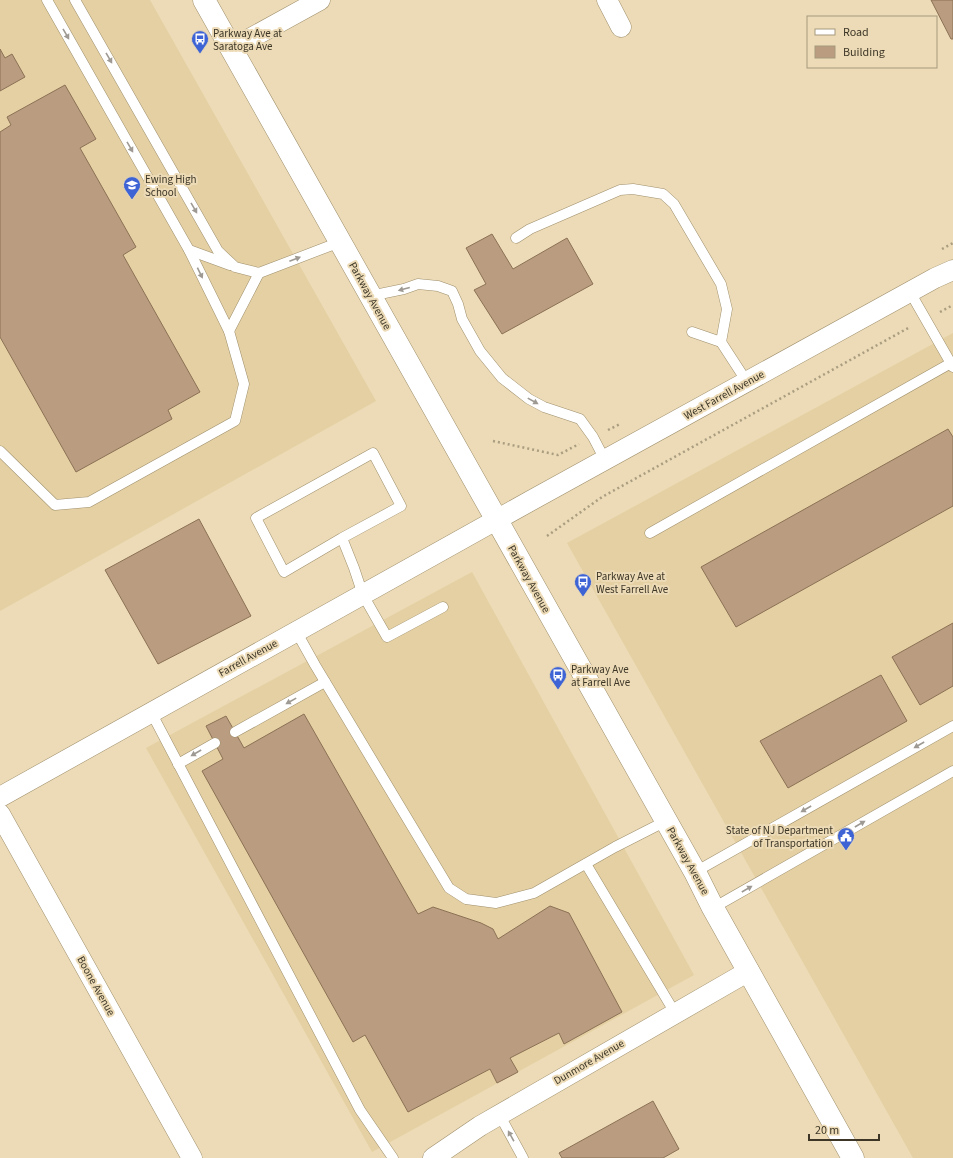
<svg xmlns="http://www.w3.org/2000/svg" width="953" height="1158" font-family="'Source Sans 3',sans-serif">
  <rect width="100%" height="100%" fill="#ecdbb6"/>
  <!-- built -->
  <g fill="#e4d0a3">
    <path d="M0 0H150L376 401 0 611Z"/>
    <path d="M953 333V1158H913L567 543Z"/>
    <path d="M472 572 694 975 372 1152 146 748Z"/>
  </g>
  <!-- building -->
  <g fill="#ba9d80" stroke="#8c7155">
    <path d="M931 0H953V39H951Z"/>
    <path d="M0 49 5 58 12 54 25 77 0 91Z"/>
    <path d="M65 85 96 139 80 148 136 247 123 255 200 392 168 410 172 419 76 472 0 337V132L11 125 7 117Z"/>
    <path d="M492 234 513 269 567 238 593 284 502 334 474 290 486 284 466 248Z"/>
    <path d="M948 429 953 437V506L736 627 701 567Z"/>
    <path d="M199 519 251 616 158 664 105 570Z"/>
    <path d="M953 623V686L920 705 892 657Z"/>
    <path d="M881 675 907 721 788 788 760 741Z"/>
    <path d="M304 714 418 914 433 907 481 923 493 929 498 939 550 906 569 913 622 1012 564 1044 559 1033 510 1058 518 1072 497 1083 490 1069 408 1112 365 1035 353 1042 202 771 223 759 206 726 226 716 244 748Z"/>
    <path d="M653 1101 679 1149 663 1158H562L559 1153Z"/>
  </g>
  <g fill="none" stroke-linecap="round" stroke-linejoin="round">
    <!-- service casing -->
    <g stroke="#9f8f6c" stroke-width="11">
      <g id="service">
        <path d="M47 0 189 250 229 331 259 273"/>
        <path d="M75 0 218 251 235 267 259 273 340 242"/>
        <path d="M516 238 530 229 620 190 633 189 663 194 674 204 721 284 727 309 721 342"/>
        <path d="M189 250 230 265"/>
        <path d="M910 292 953 367"/>
        <path d="M370 296 404 289 418 284 438 286 452 291 458 304 462 319 480 351 502 378 529 399 544 407 580 419 593 437 605 460"/>
        <path d="M692 332 721 342 747 382"/>
        <path d="M0 451 55 505 89 502 235 421 244 384 229 331"/>
        <path d="M650 533 951 363"/>
        <path d="M342 538 401 506 373 453 256 518 284 572 342 538 354 568 363 595 387 637 443 607"/>
        <path d="M296 631 315 665 449 888 466 899 496 903 534 893 615 847 666 821"/>
        <path d="M151 712 360 1110 393 1158"/>
        <path d="M235 732 325 682"/>
        <path d="M178 764 215 743"/>
        <path d="M586 864 675 1013"/>
        <path d="M695 872 953 726"/>
        <path d="M713 908 953 771"/>
        <path d="M499 1114 523 1158"/>
      </g>
    </g>
    <!-- minor casing -->
    <g stroke="#9f8f6c" stroke-width="21">
      <g id="minor">
        <path d="M607 0 621 27"/>
        <path d="M231 49 320 0"/>
        <path d="M0 797 532 500 935 278 953 270"/>
        <path d="M0 814 192 1158"/>
        <path d="M433 1158 480 1126 749 971"/>
      </g>
    </g>
    <!-- secondary casing -->
    <g stroke="#9f8f6c" stroke-width="23">
      <path id="secondary" d="M204 0 695 872 713 908 853 1158"/>
    </g>
    <!-- path -->
    <g stroke="#aa9d80" stroke-width="2.5" stroke-dasharray="2 3" stroke-linecap="butt">
      <path d="M942 249 953 243"/>
      <path d="M940 312 953 305"/>
      <path d="M608 430 620 424"/>
      <path d="M493 441 558 455 579 444"/>
      <path d="M547 536 602 497 910 327"/>
    </g>
    <!-- service -->
    <use href="#service" stroke="#fff" stroke-width="10"/>
    <!-- minor -->
    <use href="#minor" stroke="#fff" stroke-width="20"/>
    <!-- secondary -->
    <use href="#secondary" stroke="#fff" stroke-width="22"/>
  </g>
  <!-- one-way arrows -->
  <defs><path id="oneway-solid" d="M-6-.8H1V-3.2L6.5 0L1 3.2V.8H-6Z"/></defs>
  <g fill="#9e9a93">
    <use href="#oneway-solid" transform="translate(66 34) rotate(60)"/>
    <use href="#oneway-solid" transform="translate(109 58) rotate(60)"/>
    <use href="#oneway-solid" transform="translate(130 147) rotate(60)"/>
    <use href="#oneway-solid" transform="translate(194 208) rotate(60)"/>
    <use href="#oneway-solid" transform="translate(295 259) rotate(-21)"/>
    <use href="#oneway-solid" transform="translate(200 273) rotate(64)"/>
    <use href="#oneway-solid" transform="translate(404 289) rotate(165)"/>
    <use href="#oneway-solid" transform="translate(533 401) rotate(29)"/>
    <use href="#oneway-solid" transform="translate(291 701) rotate(151)"/>
    <use href="#oneway-solid" transform="translate(919 745) rotate(150)"/>
    <use href="#oneway-solid" transform="translate(196 753) rotate(150)"/>
    <use href="#oneway-solid" transform="translate(806 809) rotate(150)"/>
    <use href="#oneway-solid" transform="translate(860 824) rotate(-30)"/>
    <use href="#oneway-solid" transform="translate(747 889) rotate(-30)"/>
    <use href="#oneway-solid" transform="translate(511 1136) rotate(-119)"/>
  </g>
  <!-- icons -->
  <defs>
    <g id="bus-pin" transform="scale(0.9)"><path d="M0 17L-7.5 6A9.5 9.5 0 1 1 7.5 6Z" fill="#3e63d5" stroke="#ecdbb6"/><path d="M-5-6H5V4H4V6H2V4H-2V6H-4V4H-5ZM-3.5-4V0h7V-4ZM-3.5 1.2v1.5H-2V1.2ZM2 1.2v1.5H3.5V1.2Z" fill="#fff"/></g>
    <g id="school-pin" transform="scale(0.9)"><path d="M0 17L-7.5 6A9.5 9.5 0 1 1 7.5 6Z" fill="#3e63d5" stroke="#ecdbb6"/><path d="M0-5L7-2L0 1L-7-2ZM-4 1L0 2.5L4 1V4Q0 6-4 4Z" fill="#fff"/></g>
    <g id="civic-pin" transform="scale(0.9)"><path d="M0 17L-7.5 6A9.5 9.5 0 1 1 7.5 6Z" fill="#3e63d5" stroke="#ecdbb6"/><path d="M-.6-6.5H3V-4.5H.6V-3L4-1V1h2V6H-6V1h2V-1L-.6-3ZM-1.2 2.5V6h2.4V2.5Z" fill="#fff"/></g>
  </defs>
  <g fill-rule="evenodd">
    <use href="#bus-pin" x="200" y="39"/>
    <use href="#school-pin" x="132" y="185"/>
    <use href="#bus-pin" x="583" y="582"/>
    <use href="#bus-pin" x="558" y="675"/>
    <use href="#civic-pin" x="846" y="836"/>
  </g>
  <g text-anchor="middle" dominant-baseline="central" stroke-width="4" stroke-linejoin="round" paint-order="stroke">
    <!-- poi labels -->
    <g font-size="11" fill="#3d3627" stroke="#ecdbb6" text-anchor="start">
      <text x="213" y="33">Parkway Ave at<tspan x="213" dy="13">Saratoga Ave</tspan></text>
      <text x="145" y="179">Ewing High<tspan x="145" dy="13">School</tspan></text>
      <text x="596" y="576">Parkway Ave at<tspan x="596" dy="13">West Farrell Ave</tspan></text>
      <text x="571" y="669">Parkway Ave<tspan x="571" dy="13">at Farrell Ave</tspan></text>
      <text x="833" y="830" text-anchor="end">State of NJ Department<tspan x="833" dy="13">of Transportation</tspan></text>
    </g>
    <!-- street labels -->
    <g font-size="11" fill="#3d3627" stroke="#ecdbb6">
      <text transform="translate(370 296) rotate(61)">Parkway Avenue</text>
      <text transform="translate(724 395) rotate(-29)">West Farrell Avenue</text>
      <text transform="translate(529 579) rotate(61)">Parkway Avenue</text>
      <text transform="translate(248 658) rotate(-29)">Farrell Avenue</text>
      <text transform="translate(688 861) rotate(61)">Parkway Avenue</text>
      <text transform="translate(96 986) rotate(61)">Boone Avenue</text>
      <text transform="translate(589 1062) rotate(-30)">Dunmore Avenue</text>
    </g>
  </g>
  <!-- legend -->
  <rect x="807" y="16" width="130" height="52" fill="#ecdbb6" stroke="#a6997d"/>
  <rect x="815" y="29" width="20" height="6" fill="#ffffff" stroke="#a6997d"/>
  <text x="843" y="36" font-size="12" fill="#3d3627">Road</text>
  <rect x="815" y="46" width="20" height="12" fill="#ba9d80" stroke="#a6997d"/>
  <text x="843" y="56" font-size="12" fill="#3d3627">Building</text>
  <!-- scale -->
  <path d="M809 1134v6h70v-6" fill="none" stroke="#3d3627" stroke-width="2"/>
  <text x="815" y="1134" font-size="12" fill="#3d3627" stroke="#ecdbb6" stroke-width="3" paint-order="stroke">20 m</text>
</svg>
